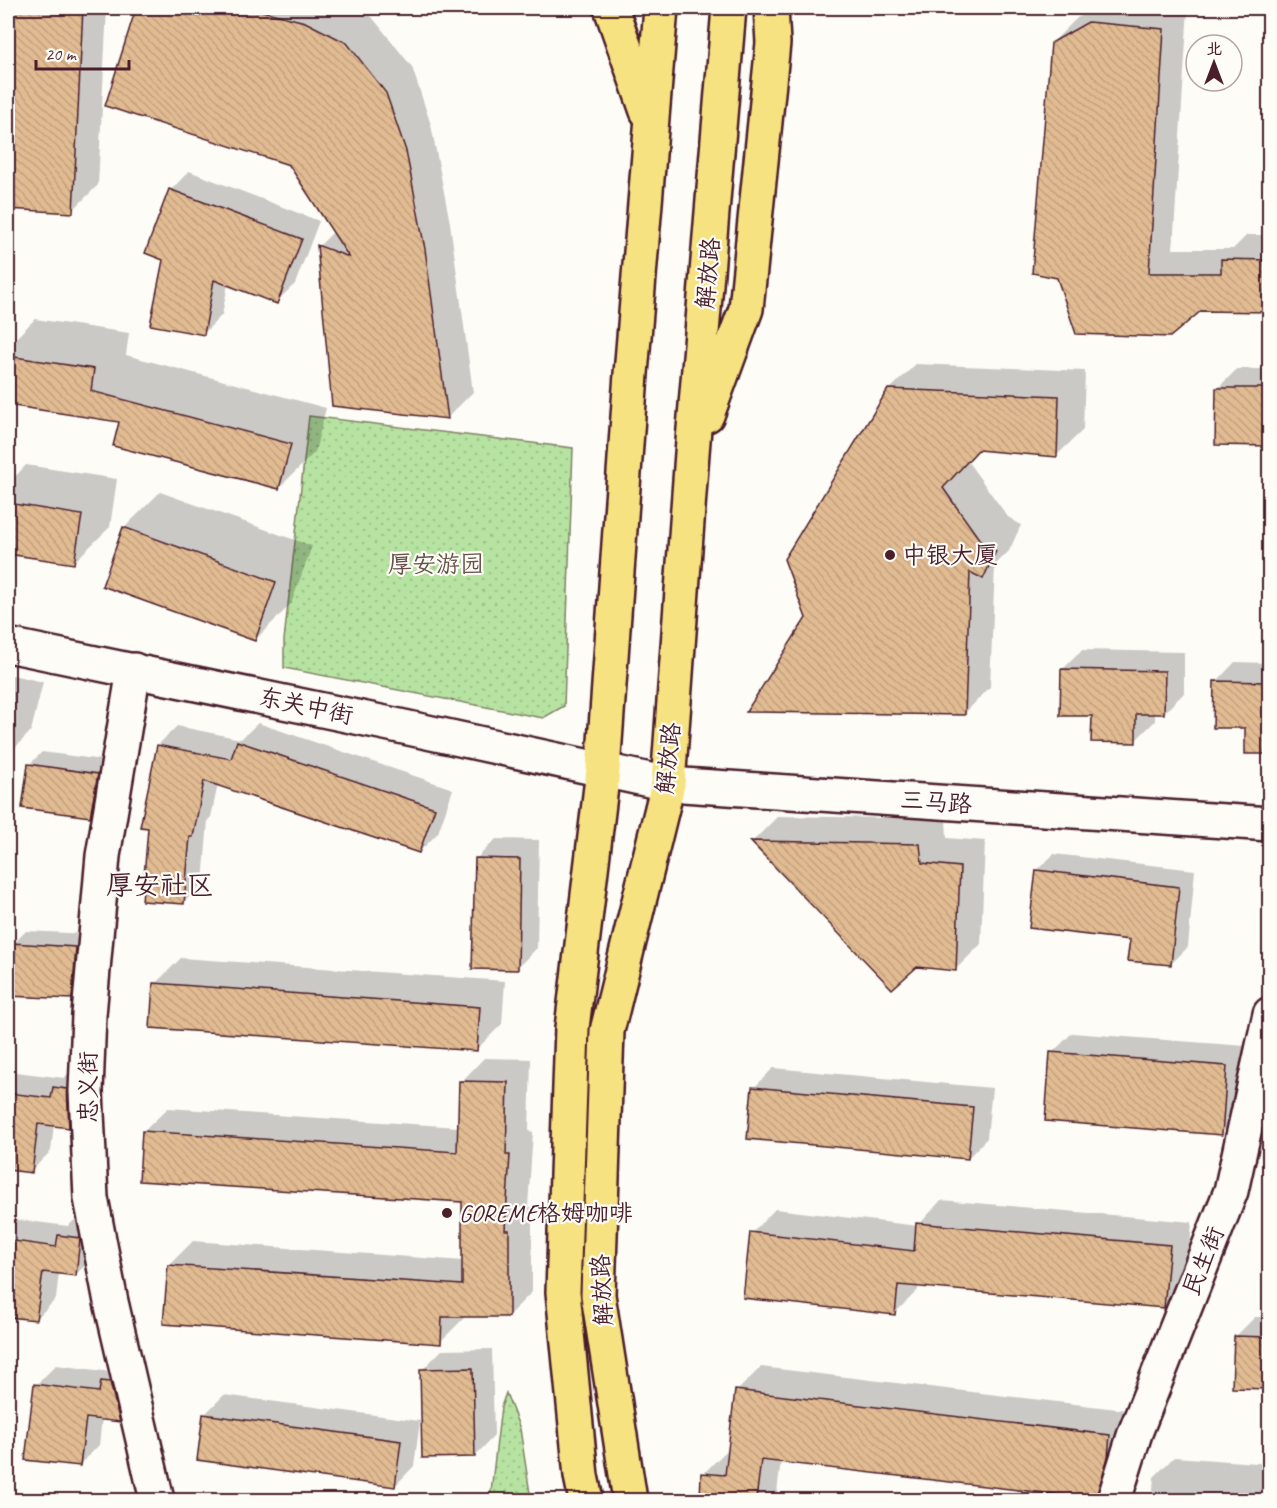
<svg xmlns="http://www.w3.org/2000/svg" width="1277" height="1508" font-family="Caveat,'LXGW WenKai TC',sans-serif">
  <defs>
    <pattern id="grass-dots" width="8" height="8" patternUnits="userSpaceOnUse" patternTransform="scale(1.5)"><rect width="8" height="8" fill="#b6e3a1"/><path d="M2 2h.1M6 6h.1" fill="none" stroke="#9ec28b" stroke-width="1.8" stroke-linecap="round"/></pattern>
    <pattern id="building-back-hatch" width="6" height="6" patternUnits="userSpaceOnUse" patternTransform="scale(1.5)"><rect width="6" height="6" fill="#e1bb92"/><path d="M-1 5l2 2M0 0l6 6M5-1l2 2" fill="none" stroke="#c3a07e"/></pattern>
  </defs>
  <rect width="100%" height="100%" fill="#fdfcf7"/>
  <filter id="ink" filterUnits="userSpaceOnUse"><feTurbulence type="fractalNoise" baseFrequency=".0167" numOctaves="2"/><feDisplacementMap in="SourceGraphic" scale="12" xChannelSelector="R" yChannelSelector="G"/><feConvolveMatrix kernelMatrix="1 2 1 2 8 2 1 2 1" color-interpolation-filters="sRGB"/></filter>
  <g filter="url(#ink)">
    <!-- grass -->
    <g fill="url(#grass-dots)" stroke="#808166" stroke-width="1.5">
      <path d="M309 416 573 448 564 706 543 718 284 668V640Z"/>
      <path d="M506 1393 520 1429 531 1500H490L501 1407Z"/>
    </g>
    <!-- shadow -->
    <g fill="#0003">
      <path d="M8 8H107L98 185 72 211 8 208Z"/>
      <path d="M137 8H353L372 17 412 67 431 125 450 223 473 392 447 418 319 246 334 231 290 164 107 105Z"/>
      <path d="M1097 8H1188L1173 249H1233L1247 235H1270V311L1200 310 1059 276 1052 43 1077 18Z"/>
      <path d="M1265 8H1270V30H1263Z"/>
      <path d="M189 171 319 221 295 284 276 302 228 284 222 315 204 333 164 259 147 252 171 190Z"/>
      <path d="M35 319 129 333 126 355 326 408 315 452 279 488 121 421 8 404V346Z"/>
      <path d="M916 364 1085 371 1083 430 1057 455 980 449 968 462 1008 517 1021 525 1009 551 995 565 990 687 965 713 807 618 889 390Z"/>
      <path d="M1237 369H1270V444L1217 443 1218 388Z"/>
      <path d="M26 465 117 479 110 527 73 563 8 553V484Z"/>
      <path d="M160 492 312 546 291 604 255 640 124 528Z"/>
      <path d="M1082 650 1184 652V693L1164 713H1155V721L1135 741 1062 670Z"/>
      <path d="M1235 662 1270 663V753L1246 752 1247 727 1216 682Z"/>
      <path d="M8 674 43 682 31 731 12 751 8 750Z"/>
      <path d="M258 723 453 789 438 833 419 852 218 784 211 817 208 820 203 883 184 902 158 745 177 726 241 739Z"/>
      <path d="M42 752 110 761 103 803 90 816 29 765Z"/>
      <path d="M778 816 946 819 947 838 985 841 981 944 955 970 753 841Z"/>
      <path d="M496 839 539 840 537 948 517 968 476 859Z"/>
      <path d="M1054 854 1195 870 1188 947 1171 964 1131 939 1037 870Z"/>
      <path d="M26 931 89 934 84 985 71 998 11 995 10 1005 8 1008V949L13 950V944Z"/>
      <path d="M181 958 505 981 502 1024 476 1050 155 984Z"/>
      <path d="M1072 1033 1246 1046 1241 1114 1221 1133 1052 1053Z"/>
      <path d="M484 1058 531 1059 529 1131 533 1132 528 1207H532V1292L508 1316H464V1318L440 1342 169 1265 193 1241 464 1261V1201L144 1131 168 1108 459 1127 461 1082Z"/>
      <path d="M74 1068 88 1107 68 1126 54 1125 51 1151 31 1171 8 1168V1071L64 1078Z"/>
      <path d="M773 1068 992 1088 987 1138 968 1158 754 1088Z"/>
      <path d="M941 1200 1192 1222 1187 1283 1164 1306 918 1285V1290L894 1314 752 1233 775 1209 918 1226Z"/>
      <path d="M79 1216 96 1255 76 1274 59 1272 56 1299 36 1319 8 1315V1224L12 1219 68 1226Z"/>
      <path d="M1255 1317H1270V1387L1233 1386 1235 1337Z"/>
      <path d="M492 1349 494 1436 475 1456 422 1370 442 1350Z"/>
      <path d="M56 1365 112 1372 139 1401 119 1420 102 1418 99 1445 80 1465 36 1385Z"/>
      <path d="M761 1367 1134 1411 1119 1473 1095 1497 781 1461 776 1500H702L703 1474 727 1450H730L737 1391Z"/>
      <path d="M224 1395 420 1421 414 1466 395 1486 204 1415Z"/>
      <path d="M1174 1457 1270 1464V1500H1152L1154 1477Z"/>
    </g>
    <!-- building -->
    <g fill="url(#building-back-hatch)" stroke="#4a1f2b" stroke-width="1.5">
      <path d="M8 8H83L73 213 8 209Z"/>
      <path d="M136 8H251L305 22 347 43 386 93 406 151 425 249 448 419 332 406 317 245 349 257 289 165 105 106Z"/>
      <path d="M1088 22 1164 29 1149 273H1221V259L1269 260V312L1201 311 1170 337 1076 334 1057 278 1032 273 1051 43Z"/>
      <path d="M169 189 302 239 277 304 214 280 204 335 150 325 163 260 145 253Z"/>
      <path d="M8 356 94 369 91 391 291 444 279 489 113 446 119 422 8 405Z"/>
      <path d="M1216 388H1269V446L1215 445Z"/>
      <path d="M888 389 1059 396 1057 457 978 450 943 488 982 543 996 551 983 579 970 572 965 715 746 712 806 618 784 559Z"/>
      <path d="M8 503 82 515 74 564 8 554Z"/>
      <path d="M123 527 276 582 255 641 102 586Z"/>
      <path d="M1061 669 1165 671 1164 714H1136V743L1091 742 1092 716H1060Z"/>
      <path d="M1214 681 1269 682V754H1245V728H1213Z"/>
      <path d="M237 741 435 808 419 853 204 781 193 837H190L184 904 142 901 148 828 140 827 157 745 231 759Z"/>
      <path d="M28 764 98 774 90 817 22 808Z"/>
      <path d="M750 841 920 844 922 863 960 867 956 971 917 967 892 989Z"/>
      <path d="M475 858 520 859 518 970 472 969Z"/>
      <path d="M1036 870 1179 887 1171 965 1127 961 1130 940 1029 928Z"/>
      <path d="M11 943 76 947 72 999 9 996Z"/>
      <path d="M153 983 480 1007 477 1051 150 1028Z"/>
      <path d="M1050 1052 1227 1066 1222 1135 1045 1121Z"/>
      <path d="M459 1081 508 1082 506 1155H510L505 1230H509V1317H442L441 1344 163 1324 168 1265 462 1285V1202L139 1181 142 1131 457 1152Z"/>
      <path d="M53 1087 67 1089 69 1128 38 1124 32 1173 8 1170V1093L51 1098Z"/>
      <path d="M752 1087 973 1107 968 1159 747 1139Z"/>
      <path d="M916 1223 1170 1245 1164 1308 898 1285 895 1315 743 1298 750 1232 914 1251Z"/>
      <path d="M58 1235 80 1238 76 1276 43 1272 36 1320 8 1317V1240L56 1247Z"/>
      <path d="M1234 1336 1269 1337V1389L1232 1388Z"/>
      <path d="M473 1368 475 1457 422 1458 420 1369Z"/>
      <path d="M101 1381 110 1382 120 1422 86 1418 80 1466 25 1460 34 1384 99 1392Z"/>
      <path d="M735 1390 1110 1435 1108 1457 1096 1499 761 1460 756 1500H700L701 1473 725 1475Z"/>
      <path d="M203 1414 401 1441 395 1487 197 1460Z"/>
    </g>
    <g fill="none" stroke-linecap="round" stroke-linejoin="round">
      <!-- minor casing -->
      <g stroke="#4a1f2b" stroke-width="38">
        <g id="minor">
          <path d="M8 645 390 724 668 784 1270 824"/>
          <path d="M134 670 103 856 89 1015 86 1091 91 1198 111 1302 157 1500"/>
          <path d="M1114 1500 1135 1433 1231 1191 1270 1014"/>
        </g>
      </g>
      <!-- major casing -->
      <g stroke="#4a1f2b" stroke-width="38">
        <g id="major">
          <path d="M611 8 647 111"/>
          <path d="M707 415 746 309 773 43 771 8"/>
          <path d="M586 1500 581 1476 563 1292 572 1028 603 770 631 374 661 8"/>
          <path d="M630 1500 598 1295 607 1031 668 784 692 453 729 8"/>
        </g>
      </g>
      <!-- minor -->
      <use href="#minor" stroke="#fdfcf7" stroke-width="33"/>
      <!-- major -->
      <use href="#major" stroke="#f7e281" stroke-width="33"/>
    </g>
  </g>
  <!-- markers -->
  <g fill="#4a1f2b" stroke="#fdfcf7" stroke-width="2">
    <circle cx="890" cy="555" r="6"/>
    <circle cx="447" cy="1213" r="6"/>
  </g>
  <g text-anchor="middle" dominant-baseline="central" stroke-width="4.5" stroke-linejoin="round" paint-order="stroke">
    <!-- street labels -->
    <g font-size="24" fill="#4a1f2b" stroke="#fdfcf7">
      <text transform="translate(708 273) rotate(-85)">解放路</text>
      <text transform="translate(306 706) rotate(12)">东关中街</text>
      <text transform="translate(668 758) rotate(-84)">解放路</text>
      <text transform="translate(936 802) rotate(4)">三马路</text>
      <text transform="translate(88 1087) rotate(-90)">忠义街</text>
      <text transform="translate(1203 1261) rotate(-68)">民生街</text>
      <text transform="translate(602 1290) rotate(-93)">解放路</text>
    </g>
    <!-- poi labels -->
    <g font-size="24" fill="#4a1f2b" stroke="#fdfcf7" text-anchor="start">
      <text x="902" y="555">中银大厦</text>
      <text x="459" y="1213">GOREME格姆咖啡</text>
    </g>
    <!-- park labels -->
    <g font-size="24" fill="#655048" stroke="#fdfcf7">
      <text x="436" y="564">厚安游园</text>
    </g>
    <!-- quarter labels -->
    <g font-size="27" fill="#4a1f2b" stroke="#fdfcf7">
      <text x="160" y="885">厚安社区</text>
    </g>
  </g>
  <!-- margin -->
  <rect width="1277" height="1508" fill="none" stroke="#fdfcf7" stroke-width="30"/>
  <rect x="15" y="15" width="1247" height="1478" fill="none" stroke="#4a1f2b" stroke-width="2" filter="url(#ink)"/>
  <!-- north arrow -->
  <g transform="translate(1214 63)"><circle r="28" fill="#fdfcf7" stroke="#b5a4a5" stroke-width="1.5"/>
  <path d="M0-4.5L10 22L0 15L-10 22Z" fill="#4a1f2b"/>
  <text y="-9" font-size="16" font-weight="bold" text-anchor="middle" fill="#4a1f2b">北</text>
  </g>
  <!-- scale -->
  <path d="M36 60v9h93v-9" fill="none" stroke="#4a1f2b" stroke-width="3"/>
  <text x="45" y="60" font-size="18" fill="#4a1f2b" stroke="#fdfcf7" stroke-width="4.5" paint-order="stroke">20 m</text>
</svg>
